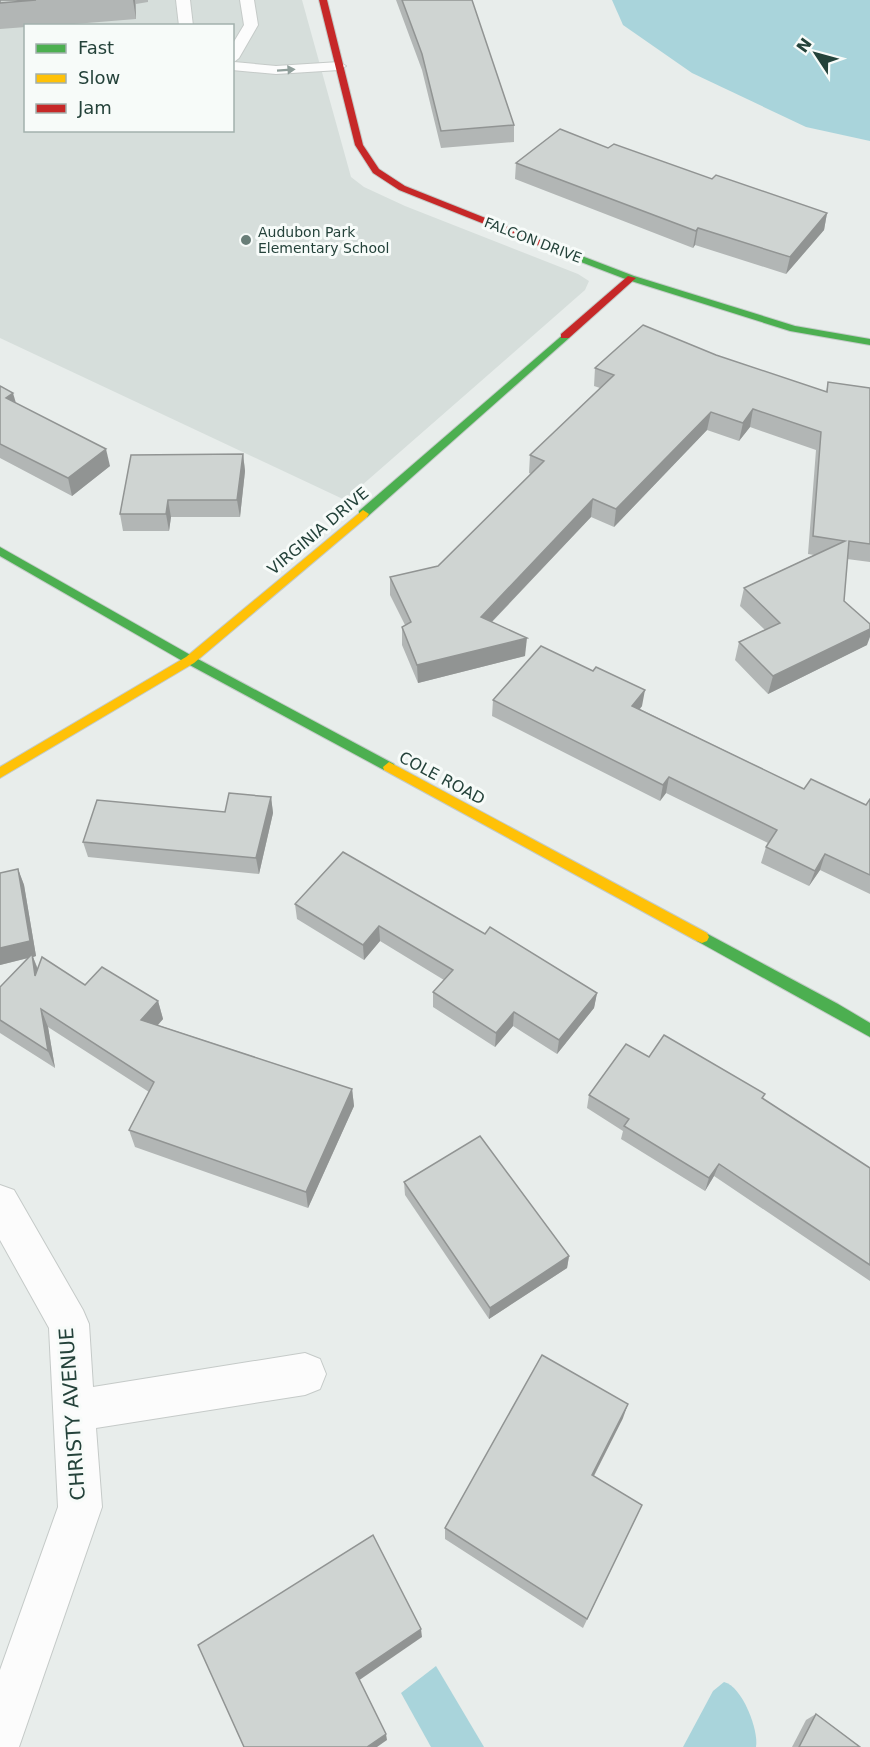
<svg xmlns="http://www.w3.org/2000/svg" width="870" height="1747" font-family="'DejaVu Sans',sans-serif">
  <rect width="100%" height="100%" fill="#e8edeb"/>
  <!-- built -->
  <path fill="#d6dedb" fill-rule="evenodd" d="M0 0H302L351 177 364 187 405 206 578 274 589 281 585 290 345 500 0 338ZM26 26H232V130H26Z"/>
  <!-- water -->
  <g fill="#a9d4db">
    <path d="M612 0H870V141L806 127 692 73 623 25Z"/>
    <path d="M436 1666 484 1747H431L401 1693Z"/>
    <path d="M724 1682C742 1686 759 1730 756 1747H683L713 1691Z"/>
  </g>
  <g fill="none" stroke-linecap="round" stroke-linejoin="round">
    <!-- lane casing -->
    <g stroke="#c5cac8" stroke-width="2">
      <g id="lane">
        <path d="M176 0H190L193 26H179Z"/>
        <path d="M240 0H254L258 25 239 58 234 62 276 66 339 62 346 66 339 70 276 74 232 70V45L244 25Z"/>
      </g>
    </g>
    <!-- street casing -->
    <g stroke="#c5cac8" stroke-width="2">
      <path id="street" d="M0 1185 14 1190 83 1310 89 1324 93 1387 305 1353 320 1359 326 1374 320 1389 305 1395 96 1428 102 1507 19 1747H0V1670L58 1507 49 1328 0 1240Z"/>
    </g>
    <!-- fast casing -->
    <g stroke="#c3cbc8" stroke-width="2">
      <g id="fast">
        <path d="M547 245H553L634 276 795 326 870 339V345L790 331 628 280 547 249Z"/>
        <path d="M565 333 569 334V338L367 517H359V511Z"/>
        <path d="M0 547 194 657 394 764 395 767 394 770H384L186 663 0 556Z"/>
        <path d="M702 931 838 1004 870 1023V1037L697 941 695 937 697 933Z"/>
      </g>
    </g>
    <!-- slow casing -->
    <g stroke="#c3cbc8" stroke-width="2">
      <g id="slow">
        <path d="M363 510 369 514 367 517 194 663 0 778V767L186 657Z"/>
        <path d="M389 762 707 933 709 937 707 941 702 943 697 941 384 770 383 767Z"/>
      </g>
    </g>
    <!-- jam casing -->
    <g stroke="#c3cbc8" stroke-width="2">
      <g id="jam">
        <path d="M319 0H327L363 145 379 169 405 186 553 245V249H547L399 190 373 173 355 145Z"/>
        <path d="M628 276 636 278 569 338H561V334Z"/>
      </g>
    </g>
    <!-- lane -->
    <use href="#lane" fill="#fcfcfc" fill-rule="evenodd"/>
    <!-- street -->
    <use href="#street" fill="#fcfcfc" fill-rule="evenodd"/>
    <!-- fast -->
    <use href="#fast" fill="#4caf50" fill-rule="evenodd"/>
    <!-- slow -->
    <use href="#slow" fill="#ffc107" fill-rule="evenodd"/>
    <!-- jam -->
    <use href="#jam" fill="#c62828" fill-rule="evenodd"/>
  </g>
  <!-- wall -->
  <g fill="#b2b6b5">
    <path d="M0 0H148V2L136 4V19L50 26H26V27L0 29Z"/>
    <path d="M396 0H472L514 125V142L441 148 422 70Z"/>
    <path d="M608 148 827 213 824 230 786 274 695 245 693 248 515 179 516 163Z"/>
    <path d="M716 355 826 392 828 382 870 388V562L847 559 844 601 867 645 768 694 735 660 739 642 765 630 740 606 744 588 814 555 808 554 816 450 750 427 739 441 707 430 614 527 591 517 492 622 525 656 418 683 402 645V627L405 625 390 595V577L438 566 531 474 529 473 530 455 600 388 594 386 595 368Z"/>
    <path d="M0 386 16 403 110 466 72 496 0 458Z"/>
    <path d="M243 454 245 471 240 517H171L169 531H123L120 514Z"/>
    <path d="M493 700 642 706 640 709 804 789 866 805 870 799V894L820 870 809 886 761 863 766 847 768 843 666 793 660 801 492 716Z"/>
    <path d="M271 797 273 813 259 874 88 857 83 842 225 812Z"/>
    <path d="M18 869 24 885 36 956 33 957 38 969 85 985 158 1001 163 1019 158 1025 352 1089 354 1106 308 1208 135 1147 129 1130 149 1092 48 1027 55 1068 0 1033V987L28 958 0 965V873Z"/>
    <path d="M295 904 485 934 597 993 594 1008 557 1054 513 1026 495 1047 433 1007V992L444 980 380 941 364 960 297 919Z"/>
    <path d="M649 1057 763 1099 870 1168V1281L714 1176 705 1191 621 1139 623 1131 587 1108 589 1095Z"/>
    <path d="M404 1182 569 1256 567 1268 489 1319 405 1195Z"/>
    <path d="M623 1418 594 1476 642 1505 583 1628 445 1539V1528Z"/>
    <path d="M816 1714 860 1747H792L806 1720Z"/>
  </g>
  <!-- shaded-wall -->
  <g fill="#919493">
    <path d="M133 0H135L136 19Z"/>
    <path d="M827 213 824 230 786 274 790 257Z"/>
    <path d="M698 228 695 245 693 248 696 231Z"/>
    <path d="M13 393 18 410 6 398Z"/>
    <path d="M753 409 750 427 739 441 743 423Z"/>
    <path d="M711 412 707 430 614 527 616 509Z"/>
    <path d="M106 449 110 466 72 496 68 478Z"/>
    <path d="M243 454 245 471 240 517 237 500Z"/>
    <path d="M593 499 591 517 480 634 481 617Z"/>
    <path d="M168 500 171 517 169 531 166 514Z"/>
    <path d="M870 629V637L867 645 768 694 773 676Z"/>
    <path d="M527 638 525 656 418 683 417 665Z"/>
    <path d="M645 690 642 706 629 722 632 706Z"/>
    <path d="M669 777 666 793 660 801 663 785Z"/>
    <path d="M271 797 273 813 259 874 256 858Z"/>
    <path d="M825 854 820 870 809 886 815 871Z"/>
    <path d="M18 869 24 885 36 956 33 957 39 973 35 976 32 957 0 965V948Z"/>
    <path d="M379 926 380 941 364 960 363 945Z"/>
    <path d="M597 993 594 1008 557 1054 559 1040Z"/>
    <path d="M158 1001 163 1019 147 1037 141 1020Z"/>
    <path d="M41 1009 48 1027 55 1068 48 1051Z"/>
    <path d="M514 1012 513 1026 495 1047 496 1033Z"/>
    <path d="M352 1089 354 1106 308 1208 306 1192Z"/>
    <path d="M719 1164 714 1176 705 1191 709 1178Z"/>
    <path d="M569 1256 567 1268 489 1319 490 1308Z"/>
    <path d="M628 1404 623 1418 588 1487 592 1475Z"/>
    <path d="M421 1629 422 1637 358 1681 356 1673Z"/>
    <path d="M386 1734 387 1740 377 1747H367Z"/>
  </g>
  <!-- building -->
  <g fill="#cfd4d2" stroke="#919493" stroke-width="1.5">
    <path d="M0 0H36L0 3Z"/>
    <path d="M402 0H472L514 125 441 131 422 54Z"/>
    <path d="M560 129 608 148 614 144 712 179 716 175 827 213 790 257 698 228 696 231 516 163Z"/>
    <path d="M643 325 716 355 827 392 828 382 870 388V544L849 541 844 601 870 624V629L773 676 739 642 780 623 744 588 845 541 813 536 821 432 753 409 743 423 711 412 616 509 593 499 481 617 527 638 417 665 402 627 411 622 390 577 438 566 544 461 530 455 614 375 595 368Z"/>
    <path d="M0 386 13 393 6 398 106 449 68 478 0 444Z"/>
    <path d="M243 454 237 500H168L166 514H120L131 455Z"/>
    <path d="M541 646 593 671 596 667 645 690 632 706 804 789 811 779 866 805 870 799V875L825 854 815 871 766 847 777 830 669 777 663 785 493 700Z"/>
    <path d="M229 793 271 797 256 858 83 842 97 800 225 812Z"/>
    <path d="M343 852 485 934 490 927 597 993 559 1040 514 1012 496 1033 433 992 453 970 379 926 363 945 295 904Z"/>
    <path d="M18 869 30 941 0 948V873Z"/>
    <path d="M32 954 35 976 42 957 85 985 102 967 158 1001 141 1020 352 1089 306 1192 129 1130 154 1082 41 1009 48 1051 0 1020V987Z"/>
    <path d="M664 1035 765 1094 762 1098 870 1168V1265L719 1164 709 1178 624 1126 629 1119 589 1095 626 1044 649 1057Z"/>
    <path d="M480 1136 569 1256 490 1308 404 1182Z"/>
    <path d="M542 1355 628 1404 592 1475 642 1505 587 1619 445 1528Z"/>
    <path d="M373 1535 421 1629 356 1673 386 1734 367 1747H244L198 1645Z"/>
    <path d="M816 1714 860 1747H799Z"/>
  </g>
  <!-- one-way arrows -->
  <defs><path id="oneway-solid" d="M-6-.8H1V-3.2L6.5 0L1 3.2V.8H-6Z" transform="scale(1.5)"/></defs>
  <use fill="#909f9b" href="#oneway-solid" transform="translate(286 70) rotate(-4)"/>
  <!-- markers -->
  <circle fill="#697e78" stroke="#f7fbf9" stroke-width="2" cx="246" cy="240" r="6"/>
  <g text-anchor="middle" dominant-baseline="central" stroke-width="6" stroke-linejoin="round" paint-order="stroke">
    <!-- far-poi labels -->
    <g font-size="14" fill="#24423a" stroke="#f7fbf9" text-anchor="start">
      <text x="258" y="232">Audubon Park<tspan x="258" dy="16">Elementary School</tspan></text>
    </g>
    <!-- far-street labels -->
    <g font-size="14" fill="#24423a" stroke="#f7fbf9">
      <text transform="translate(533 240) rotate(21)">FALCON DRIVE</text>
    </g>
    <!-- street labels -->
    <g font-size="16" fill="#24423a" stroke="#f7fbf9">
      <text transform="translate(318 531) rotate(-40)">VIRGINIA DRIVE</text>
      <text transform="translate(442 778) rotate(28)">COLE ROAD</text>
    </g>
    <!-- near-street labels -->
    <g font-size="20" fill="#24423a" stroke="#f7fbf9">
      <text transform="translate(72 1414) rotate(-94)">CHRISTY AVENUE</text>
    </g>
  </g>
  <!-- legend -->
  <rect x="24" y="24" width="210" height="108" fill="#f7fbf9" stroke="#a3b1ad" stroke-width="1.5"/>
  <rect x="36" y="44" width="30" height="9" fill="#4caf50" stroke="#a3b1ad" stroke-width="1.5"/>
  <text x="78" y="54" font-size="18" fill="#24423a">Fast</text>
  <rect x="36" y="74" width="30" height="9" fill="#ffc107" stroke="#a3b1ad" stroke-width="1.5"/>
  <text x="78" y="84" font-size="18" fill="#24423a">Slow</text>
  <rect x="36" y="104" width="30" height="9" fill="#c62828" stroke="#a3b1ad" stroke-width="1.5"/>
  <text x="78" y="114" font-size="18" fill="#24423a">Jam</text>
  <!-- north arrow -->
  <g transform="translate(816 54) rotate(306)" stroke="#f7fbf9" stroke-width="4.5" paint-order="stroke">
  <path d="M0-4.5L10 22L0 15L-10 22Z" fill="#24423a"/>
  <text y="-9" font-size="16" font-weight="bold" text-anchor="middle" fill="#24423a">N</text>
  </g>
</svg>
